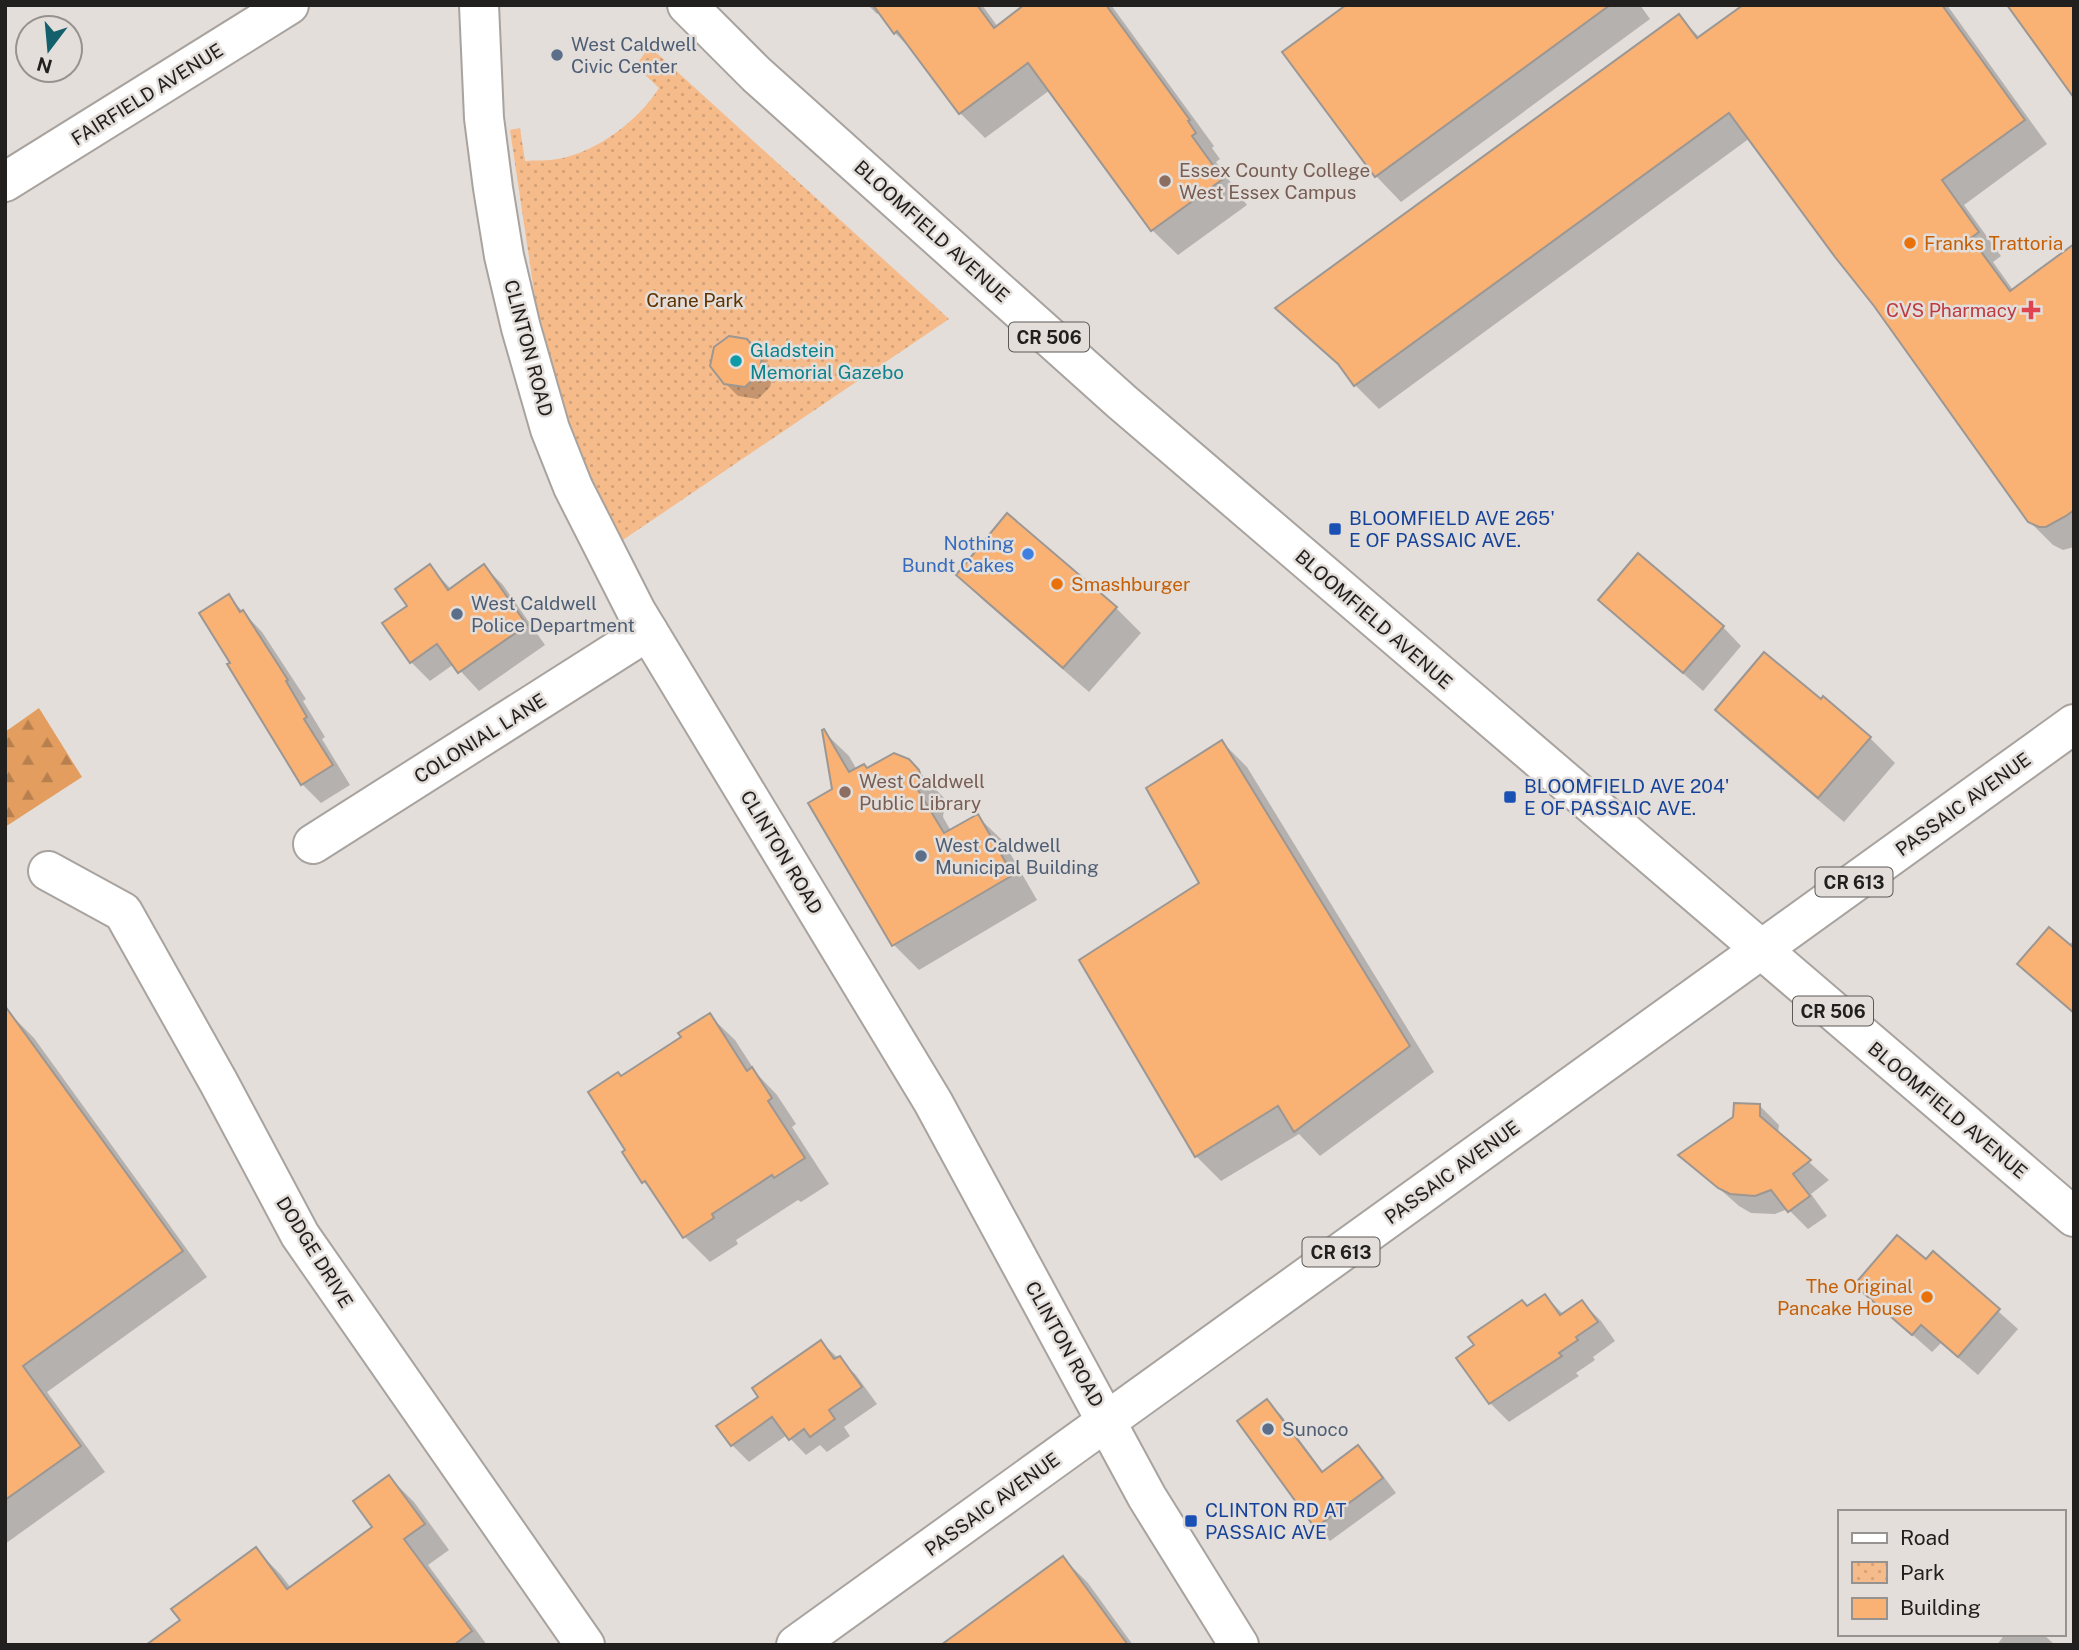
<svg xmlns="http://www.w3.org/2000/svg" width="2079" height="1650" font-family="'Public Sans',sans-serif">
  <defs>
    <pattern id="forest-firs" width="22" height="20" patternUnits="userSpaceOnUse" patternTransform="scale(1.75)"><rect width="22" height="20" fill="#e39d5f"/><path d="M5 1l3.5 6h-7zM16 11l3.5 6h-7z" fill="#b8804e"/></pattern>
    <pattern id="park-dots" width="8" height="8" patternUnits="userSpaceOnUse" patternTransform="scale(1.75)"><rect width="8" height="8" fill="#f6bb8a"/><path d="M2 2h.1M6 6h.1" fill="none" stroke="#d3a077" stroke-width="1.8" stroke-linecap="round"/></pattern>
  </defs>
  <rect width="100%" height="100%" fill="#e3deda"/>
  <!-- forest -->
  <path fill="url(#forest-firs)" d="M39 708 82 777 5 827V732Z"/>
  <!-- park -->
  <path fill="url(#park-dots)" d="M649 46 949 319 614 546 550 398 510 130 520 128 525 161C536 160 548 161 558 159 597 152 638 121 659 88L636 66Z"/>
  <!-- shadow -->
  <g fill="#0003">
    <path d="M868 5H982L998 27 1027 5H1111L1214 146 1212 148 1220 159 1216 162 1247 205 1178 255 1152 230 1050 90 985 138 960 113 917 55 895 33 879 12 877 14Z"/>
    <path d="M1349 5H1640L1650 19 1401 202 1376 176 1285 52Z"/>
    <path d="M1746 5H1947L2047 144 1964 205 2001 256 1993 262 2013 290 2074 252V547L2063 550 2053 545 2029 521 1876 305 1750 138 1379 409 1355 385 1344 370 1679 16 1700 38Z"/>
    <path d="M759 354 774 371 770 387 758 399 738 396 725 383Z"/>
    <path d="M1007 515 1116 608 1141 633 1089 692 983 600 958 575Z"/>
    <path d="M484 566 503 585 545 645 479 691 454 664 430 681 411 662 430 567 451 589Z"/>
    <path d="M229 597 262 632 306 699 303 701 325 737 322 739 350 785 321 803 302 784 232 663Z"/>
    <path d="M1600 600 1723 627 1741 646 1703 691Z"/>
    <path d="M1717 710 1870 738 1895 763 1844 822 1742 735Z"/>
    <path d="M823 731 849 756 857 770 908 760 944 798 945 803 943 817 951 831 977 816 1003 841 1037 900 919 970 894 945 834 790Z"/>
    <path d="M1222 742 1247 767 1434 1072 1320 1156 1299 1134 1221 1181 1196 1156 1201 884Z"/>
    <path d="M2074 940V1013L2019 963 2068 946Z"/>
    <path d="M9 1013 34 1038 207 1277 47 1392 105 1472 5 1544V1016Z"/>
    <path d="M709 1015 735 1040 757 1074 777 1095 796 1124 792 1127 829 1184 801 1202 798 1200 736 1240 738 1244 710 1262 685 1237 657 1194 644 1182 628 1151 622 1078 683 1037Z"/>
    <path d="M1760 1106 1779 1125 1778 1134 1829 1180 1811 1194 1827 1216 1808 1229 1788 1209 1775 1214 1751 1213 1739 1206 1681 1155Z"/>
    <path d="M1933 1253 2018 1329 1978 1375 1941 1343 1932 1352 1856 1285 1926 1262Z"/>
    <path d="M1545 1296 1564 1315 1582 1302 1601 1321 1615 1341 1593 1357 1595 1360 1576 1373 1579 1376 1509 1422 1490 1403 1527 1308Z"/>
    <path d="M821 1342 856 1375 877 1404 844 1427 850 1436 827 1452 820 1445 806 1455 787 1435 749 1462 732 1445 719 1426 760 1397Z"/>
    <path d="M1267 1401 1281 1415 1324 1473 1358 1447 1372 1461 1396 1493 1330 1541 1317 1527Z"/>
    <path d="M389 1477 414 1502 449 1550 428 1565 487 1645H149L182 1621 256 1549 281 1575 291 1588 374 1527Z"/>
    <path d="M1063 1558 1088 1583 1133 1645H944Z"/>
    <path d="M2005 1634H2043L2055 1645H1997Z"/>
  </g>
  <!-- building -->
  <g fill="#f9b174" stroke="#9c9793" stroke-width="2">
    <path d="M873 5H977L994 28 1024 5H1106L1190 120 1188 121 1196 133 1192 136 1223 179 1151 231 1028 63 959 114 897 31 894 34Z"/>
    <path d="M1346 5H1610L1375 177 1282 52Z"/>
    <path d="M1743 5H1942L2025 120 1942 180 1979 232 1971 238 2010 291 2074 244V510L2066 516 2046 527H2039L2028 522 1874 306 1835 257 1729 113 1354 386 1338 364 1275 308 1679 14 1697 38Z"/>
    <path d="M2007 5H2074V98Z"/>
    <path d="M729 336 747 339 762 357 759 374 745 387 724 384 710 366 714 347Z"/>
    <path d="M1007 513 1117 607 1063 668 956 575Z"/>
    <path d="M1638 553 1724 626 1683 673 1598 600Z"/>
    <path d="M430 564 448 590 484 564 527 625 458 673 437 644 410 663 382 623 407 606 395 589Z"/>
    <path d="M229 594 240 612 243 610 288 680 286 681 307 717 304 719 333 765 301 785 227 664 230 663 199 613Z"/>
    <path d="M1764 652 1821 699 1823 696 1871 737 1818 798 1715 710Z"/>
    <path d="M824 729 849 772 864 764 867 768 894 753 909 759 919 770 921 777 918 790 944 833 978 814 1013 875 892 946 808 803 832 789 822 730Z"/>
    <path d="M1222 740 1410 1046 1294 1132 1278 1106 1195 1157 1079 960 1199 883 1146 788Z"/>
    <path d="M2049 927 2074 948V1013L2017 964Z"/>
    <path d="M5 1006 183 1251 23 1366 81 1446 5 1500Z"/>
    <path d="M710 1013 747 1071 752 1067 772 1098 768 1101 805 1158 774 1178 772 1175 712 1214 714 1218 683 1238 645 1181 642 1183 622 1152 625 1150 588 1092 618 1072 621 1076 681 1037 678 1033Z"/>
    <path d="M1734 1103 1760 1104V1116L1811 1160 1793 1174 1810 1196 1788 1212 1771 1190 1755 1196 1730 1194 1718 1188 1678 1155 1733 1117Z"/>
    <path d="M1897 1235 1926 1259 1933 1251 2000 1309 1958 1357 1921 1325 1912 1335 1854 1285Z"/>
    <path d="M1545 1294 1560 1315 1582 1300 1598 1322 1576 1337 1578 1340 1559 1353 1562 1356 1489 1404 1456 1358 1474 1345 1468 1337 1522 1300 1527 1306Z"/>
    <path d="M821 1340 834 1359 840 1356 862 1387 829 1410 835 1419 810 1437 804 1429 789 1440 772 1417 731 1446 716 1426 758 1397 752 1388Z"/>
    <path d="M1267 1399 1322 1472 1358 1445 1383 1478 1315 1528 1237 1421Z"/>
    <path d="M389 1475 425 1524 404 1539 472 1631 454 1645H146L180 1620 171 1609 256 1547 287 1589 372 1527 353 1501Z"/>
    <path d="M1063 1556 1128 1645H941Z"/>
  </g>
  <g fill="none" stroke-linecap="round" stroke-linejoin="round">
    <!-- minor casing -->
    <g stroke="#a8a39f" stroke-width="42">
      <g id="minor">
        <path d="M479 5 484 118 493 188 504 256 521 328 550 429 573 487 636 611 933 1102 1147 1497 1239 1645"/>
        <path d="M5 182 289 5"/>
        <path d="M313 844 648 631"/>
        <path d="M48 871 123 912 219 1083 300 1235 585 1645"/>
      </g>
    </g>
    <!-- major casing -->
    <g stroke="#a8a39f" stroke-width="42">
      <g id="major">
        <path d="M687 5 757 75 1122 402 2074 1217"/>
        <path d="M796 1645 2074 724"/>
      </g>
    </g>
    <!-- minor -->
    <use href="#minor" stroke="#fff" stroke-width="38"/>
    <!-- major -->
    <use href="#major" stroke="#fff" stroke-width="38"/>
  </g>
  <!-- markers -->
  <g fill="#5c6f8a" stroke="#e3deda" stroke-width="2.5">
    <circle cx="557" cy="55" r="7"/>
    <circle cx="457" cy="614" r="7"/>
    <circle cx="921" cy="856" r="7"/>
    <circle cx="1268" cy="1429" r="7"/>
  </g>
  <g fill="#8d6e63" stroke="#e3deda" stroke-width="2.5">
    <circle cx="1165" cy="181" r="7"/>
    <circle cx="845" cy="792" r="7"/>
  </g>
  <g fill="#e8710a" stroke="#e3deda" stroke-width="2.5">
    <circle cx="1910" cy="243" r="7"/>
    <circle cx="1057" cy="584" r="7"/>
    <circle cx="1927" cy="1297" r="7"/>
  </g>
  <path fill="#e0444e" stroke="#e3deda" stroke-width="2.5" d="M2027.5 299.5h7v7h7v7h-7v7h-7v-7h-7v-7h7z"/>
  <circle fill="#0f9aa8" stroke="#e3deda" stroke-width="2.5" cx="736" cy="361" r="7"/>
  <g fill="#1a4fb4" stroke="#e3deda" stroke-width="2.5">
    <rect x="1328" y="522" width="14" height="14" rx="3.5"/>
    <rect x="1503" y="790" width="14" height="14" rx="3.5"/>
    <rect x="1184" y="1514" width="14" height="14" rx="3.5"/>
  </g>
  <circle fill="#3f7fe0" stroke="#e3deda" stroke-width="2.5" cx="1028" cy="554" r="7"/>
  <g text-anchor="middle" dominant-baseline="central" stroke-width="5" stroke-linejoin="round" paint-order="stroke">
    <!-- shield labels -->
    <g fill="#e3deda" stroke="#5c5956" stroke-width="2">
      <rect x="1009" y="322.5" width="80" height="29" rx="5"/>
      <rect x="1815.5" y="867.5" width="77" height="29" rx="5"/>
      <rect x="1793" y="996.5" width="80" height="29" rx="5"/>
      <rect x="1302.5" y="1237.5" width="77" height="29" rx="5"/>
    </g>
    <g font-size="18" font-weight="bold" fill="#22201e">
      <text x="1049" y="337">CR 506</text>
      <text x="1854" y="882">CR 613</text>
      <text x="1833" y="1011">CR 506</text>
      <text x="1341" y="1252">CR 613</text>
    </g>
    <!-- service labels -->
    <g font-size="19" fill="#4e5e75" stroke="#e3deda" text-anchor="start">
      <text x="571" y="44">West Caldwell<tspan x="571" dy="22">Civic Center</tspan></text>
      <text x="471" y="603">West Caldwell<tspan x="471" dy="22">Police Department</tspan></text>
      <text x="935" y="845">West Caldwell<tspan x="935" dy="22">Municipal Building</tspan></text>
      <text x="1282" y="1429">Sunoco</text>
    </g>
    <!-- street labels -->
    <g font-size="19" fill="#22201e" stroke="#e3deda">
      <text transform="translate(147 94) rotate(-32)">FAIRFIELD AVENUE</text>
      <text transform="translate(932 231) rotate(42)">BLOOMFIELD AVENUE</text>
      <text transform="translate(529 348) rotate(75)">CLINTON ROAD</text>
      <text transform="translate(1374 619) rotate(41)">BLOOMFIELD AVENUE</text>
      <text transform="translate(480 738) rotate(-32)">COLONIAL LANE</text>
      <text transform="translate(1963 804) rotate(-36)">PASSAIC AVENUE</text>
      <text transform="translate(782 852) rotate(59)">CLINTON ROAD</text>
      <text transform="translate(1948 1110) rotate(40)">BLOOMFIELD AVENUE</text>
      <text transform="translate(1452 1172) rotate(-36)">PASSAIC AVENUE</text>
      <text transform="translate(315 1252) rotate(58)">DODGE DRIVE</text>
      <text transform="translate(1065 1344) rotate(61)">CLINTON ROAD</text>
      <text transform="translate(992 1504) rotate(-36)">PASSAIC AVENUE</text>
    </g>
    <!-- education labels -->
    <g font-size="19" fill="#785e54" stroke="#e3deda" text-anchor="start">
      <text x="1179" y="170">Essex County College<tspan x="1179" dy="22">West Essex Campus</tspan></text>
      <text x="859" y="781">West Caldwell<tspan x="859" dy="22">Public Library</tspan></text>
    </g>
    <!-- food labels -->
    <g font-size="19" fill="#c56008" stroke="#e3deda" text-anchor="start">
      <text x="1924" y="243">Franks Trattoria</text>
      <text x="1071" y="584">Smashburger</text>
      <text x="1913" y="1286" text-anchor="end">The Original<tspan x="1913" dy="22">Pancake House</tspan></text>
    </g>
    <!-- park labels -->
    <g font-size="19" fill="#5f3200" stroke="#e3deda">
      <text x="695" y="300">Crane Park</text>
    </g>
    <!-- health labels -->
    <g font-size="19" fill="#be3a42" stroke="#e3deda" text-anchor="end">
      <text x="2017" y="310">CVS Pharmacy</text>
    </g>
    <!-- culture labels -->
    <g font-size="19" fill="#0d838f" stroke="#e3deda" text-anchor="start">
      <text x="750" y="350">Gladstein<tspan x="750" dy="22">Memorial Gazebo</tspan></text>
    </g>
    <!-- transit labels -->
    <g font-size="19" fill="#164399" stroke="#e3deda" text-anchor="start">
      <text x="1349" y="518">BLOOMFIELD AVE 265'<tspan x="1349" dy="22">E OF PASSAIC AVE.</tspan></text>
      <text x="1524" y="786">BLOOMFIELD AVE 204'<tspan x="1524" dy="22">E OF PASSAIC AVE.</tspan></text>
      <text x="1205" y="1510">CLINTON RD AT<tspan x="1205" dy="22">PASSAIC AVE</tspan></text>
    </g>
    <!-- shop labels -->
    <g font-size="19" fill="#366cbe" stroke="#e3deda" text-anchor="end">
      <text x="1014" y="543">Nothing<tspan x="1014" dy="22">Bundt Cakes</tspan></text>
    </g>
  </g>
  <!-- border -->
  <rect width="2079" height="1650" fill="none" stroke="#22201e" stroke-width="14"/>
  <!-- legend -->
  <rect x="1838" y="1510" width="228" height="126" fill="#e3deda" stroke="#96928f" stroke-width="2"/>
  <rect x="1852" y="1533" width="35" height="10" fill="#ffffff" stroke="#96928f" stroke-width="2"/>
  <text x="1900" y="1545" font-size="21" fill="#22201e">Road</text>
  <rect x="1852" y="1562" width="35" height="21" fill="url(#park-dots)" stroke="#96928f" stroke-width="2"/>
  <text x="1900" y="1580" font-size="21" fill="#22201e">Park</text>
  <rect x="1852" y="1598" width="35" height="21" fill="#f9b174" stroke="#96928f" stroke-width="2"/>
  <text x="1900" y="1615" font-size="21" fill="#22201e">Building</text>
  <!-- north arrow -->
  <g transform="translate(49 49) rotate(196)"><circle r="33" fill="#e3deda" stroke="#96928f" stroke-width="2"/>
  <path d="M0-5L12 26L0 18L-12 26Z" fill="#13606c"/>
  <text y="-10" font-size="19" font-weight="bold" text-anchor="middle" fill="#22201e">N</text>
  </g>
</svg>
